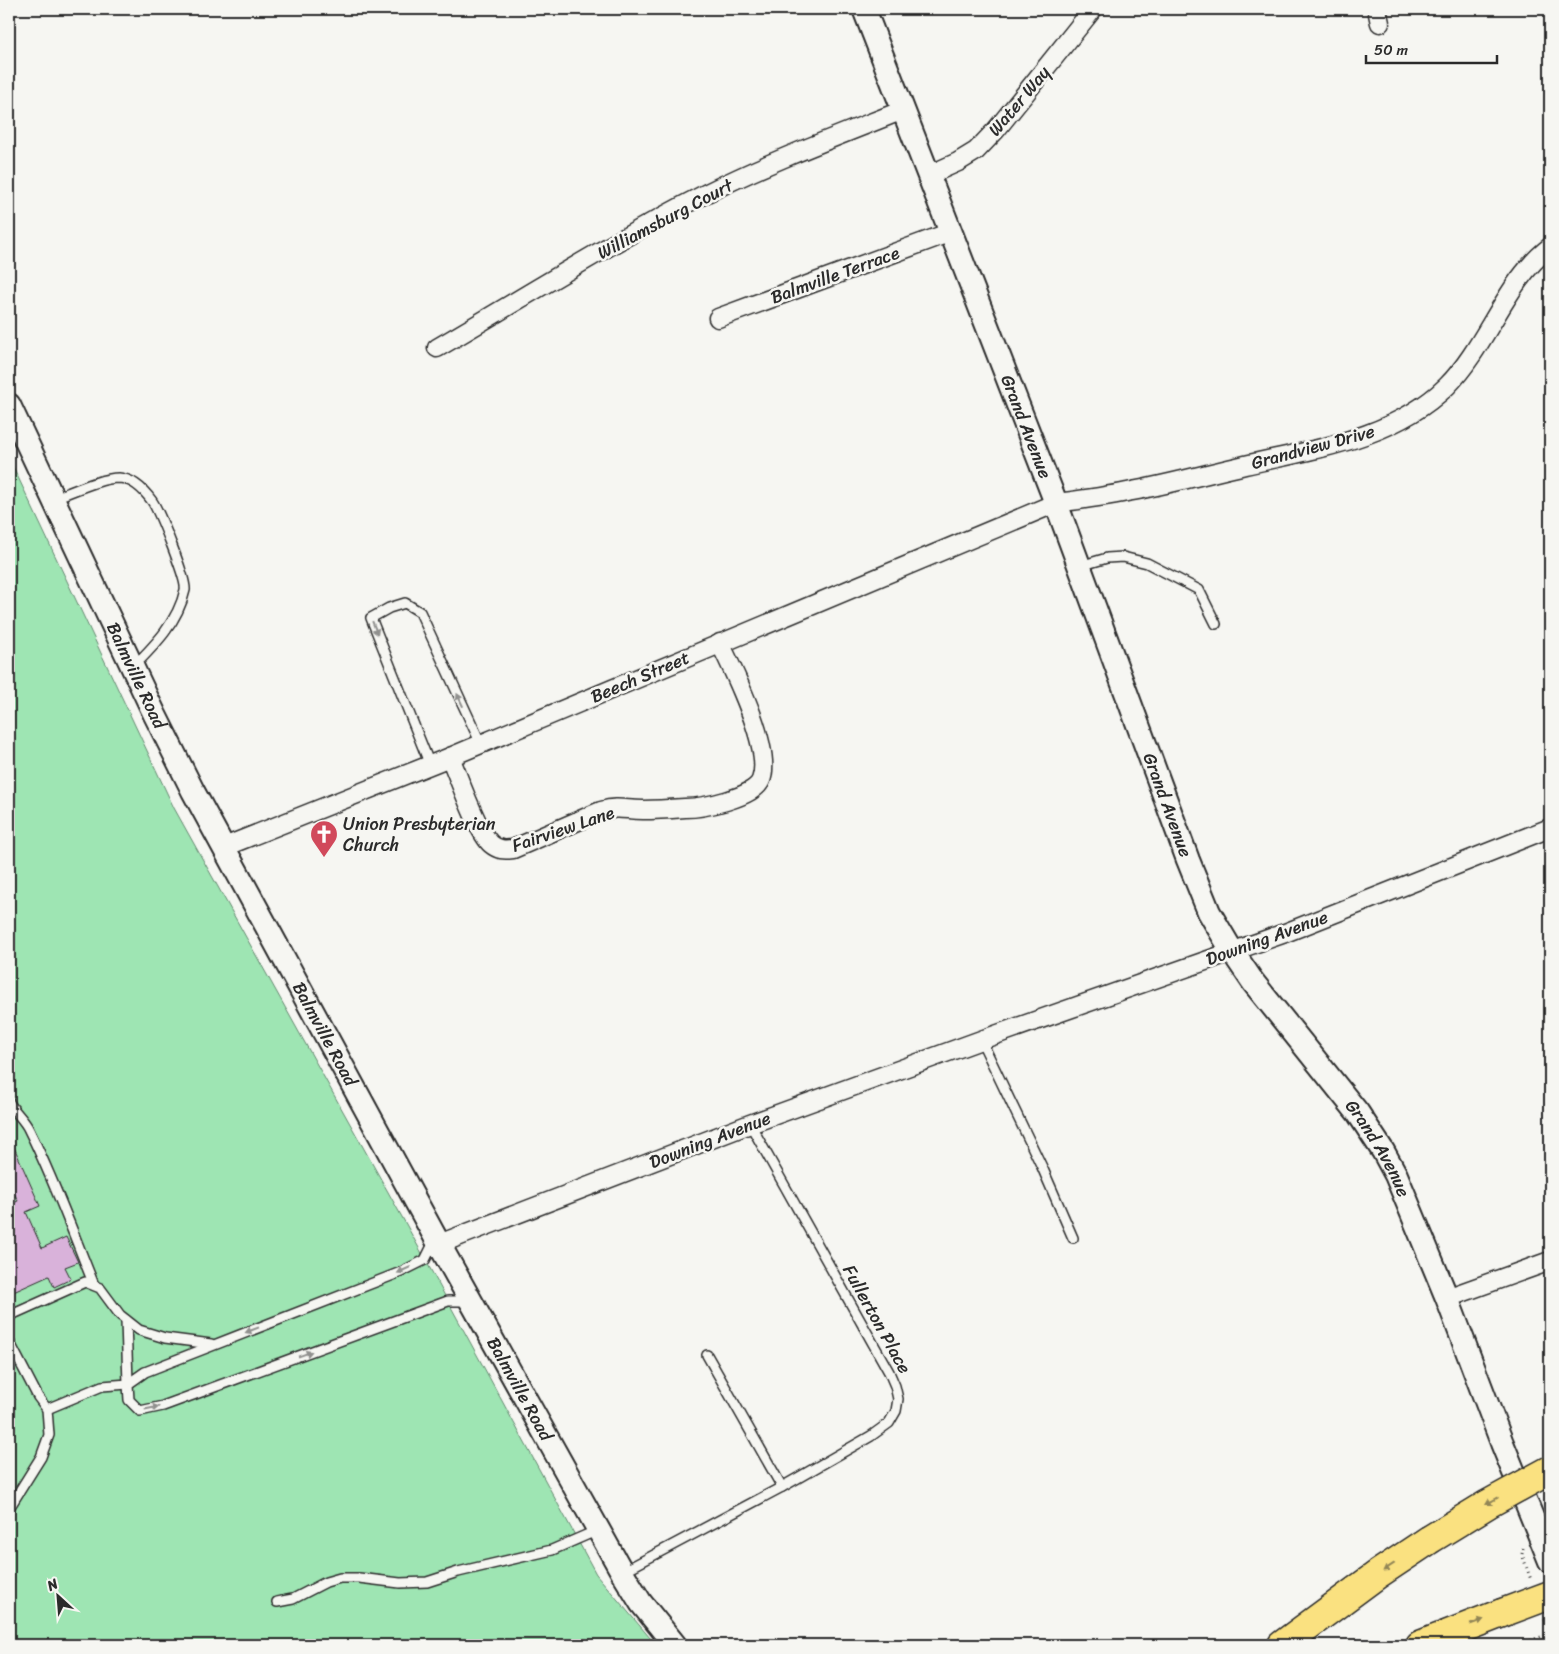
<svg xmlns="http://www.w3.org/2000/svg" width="1559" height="1654" font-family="Sriracha,sans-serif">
  <rect width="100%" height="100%" fill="#f6f6f2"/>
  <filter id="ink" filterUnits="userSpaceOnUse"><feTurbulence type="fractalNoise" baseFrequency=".02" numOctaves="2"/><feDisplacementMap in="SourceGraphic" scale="10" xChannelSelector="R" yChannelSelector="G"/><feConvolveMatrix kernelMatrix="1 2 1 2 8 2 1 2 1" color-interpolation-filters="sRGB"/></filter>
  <g filter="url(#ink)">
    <!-- green -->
    <path fill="#9ee5b3" stroke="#64886f" d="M9 458 174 808 407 1226 596 1574 656 1645H9Z"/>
    <!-- building -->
    <path fill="#d9b2da" stroke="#2b2b2b" d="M9 1136 40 1206 26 1212 42 1248 66 1237 78 1262 65 1267 71 1279 54 1287 49 1276 9 1294V1205L18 1201 9 1182Z"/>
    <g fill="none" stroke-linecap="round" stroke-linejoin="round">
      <!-- service casing -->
      <g stroke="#2b2b2b" stroke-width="12">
        <g id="service">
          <path d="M54 498C72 492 100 478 119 478 133 479 144 490 152 501 159 511 187 580 185 590 178 622 155 645 133 667"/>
          <path d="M1080 566 1107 558 1123 557 1147 563 1199 590 1216 624"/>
          <path d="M430 765 371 618 389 608 405 603 420 612 481 744"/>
          <path d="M981 1040 1042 1167 1073 1238"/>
          <path d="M9 1102C14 1112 24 1119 29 1130 54 1180 73 1233 94 1285"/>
          <path d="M435 1240 425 1260 401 1272 145 1372 128 1384 129 1400 140 1411 163 1406 448 1301H469"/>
          <path d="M9 1316 85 1282 100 1288 120 1315 139 1330 165 1338 211 1344"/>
          <path d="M9 1341 38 1397 47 1409 102 1386 128 1384 126 1320"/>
          <path d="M707 1355 782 1487"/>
          <path d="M9 1508 41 1457 49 1435 47 1409"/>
          <path d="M622 1572 782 1487 871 1436 889 1423 896 1411 898 1399 895 1386 889 1372 750 1124"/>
          <path d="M277 1602 293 1599 326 1582 340 1578H359L400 1583 427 1582 458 1572 552 1550 598 1530"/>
        </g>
      </g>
      <!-- minor casing -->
      <g stroke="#2b2b2b" stroke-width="21">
        <g id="minor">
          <path d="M1377 9 1380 23"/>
          <path d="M929 175 958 162 976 151 996 130 1093 9"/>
          <path d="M718 318 951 232"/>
          <path d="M437 348C526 296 615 240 707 193 771 161 838 136 903 110"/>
          <path d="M450 757C458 776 478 833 491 844 498 850 504 850 513 849L601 811C619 806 625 810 643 810 657 810 671 809 685 808 702 808 754 798 761 780 773 750 734 672 720 643"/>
          <path d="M224 847 450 757 1056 503C1079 500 1103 497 1127 492 1167 485 1206 474 1245 465 1315 449 1393 439 1447 386 1487 346 1506 280 1550 247"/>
          <path d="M439 1244 750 1124 981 1040 1285 933 1550 828"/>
          <path d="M1447 1298 1550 1261"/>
        </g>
      </g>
      <!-- tertiary casing -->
      <g stroke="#2b2b2b" stroke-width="26">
        <g id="tertiary">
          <path id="s1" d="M864 9 1056 503 1188 860 1209 912 1232 951 1253 982 1358 1113 1383 1151 1396 1175 1447 1298 1502 1443 1550 1561"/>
          <path id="s2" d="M9 405 155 715 193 791 439 1244 622 1572 641 1603 675 1645"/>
        </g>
      </g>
      <!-- motorway casing -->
      <g stroke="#2b2b2b" stroke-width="31">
        <g id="motorway">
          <path d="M1282 1645 1378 1574 1429 1540"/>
          <path d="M1420 1645 1502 1613"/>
        </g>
      </g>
      <!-- path -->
      <g stroke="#2b2b2b" stroke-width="3" stroke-dasharray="1 4" stroke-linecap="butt">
        <path d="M1523 1548 1522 1554 1531 1580"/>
        <path d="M1545 1619 1550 1635"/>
        <path d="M1515 1645H1516"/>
      </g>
      <!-- service -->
      <use href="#service" stroke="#f6f6f2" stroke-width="9"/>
      <!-- minor -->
      <use href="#minor" stroke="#f6f6f2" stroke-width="18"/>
      <!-- tertiary -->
      <use href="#tertiary" stroke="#f6f6f2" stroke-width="22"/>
      <!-- motorway -->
      <use href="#motorway" stroke="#fae180" stroke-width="28"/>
      <!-- motorway-bridge casing -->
      <g stroke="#2b2b2b" stroke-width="31" stroke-linecap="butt">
        <g id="motorway-bridge">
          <path d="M1429 1540 1488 1504 1550 1470"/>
          <path d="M1502 1613 1550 1595"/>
        </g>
      </g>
      <!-- path-bridge -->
      <path stroke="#2b2b2b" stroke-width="3" stroke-dasharray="1 4" stroke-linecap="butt" d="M1516 1645 1550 1634"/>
      <!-- motorway-bridge -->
      <use href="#motorway-bridge" stroke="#fae180" stroke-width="28"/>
    </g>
    <!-- one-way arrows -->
    <defs><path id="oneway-solid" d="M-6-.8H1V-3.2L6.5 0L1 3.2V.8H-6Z" transform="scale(1.25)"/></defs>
    <g fill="#90908e">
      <use href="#oneway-solid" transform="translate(375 628) rotate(68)"/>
      <use href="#oneway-solid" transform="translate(460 700) rotate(-115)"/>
      <use href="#oneway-solid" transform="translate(404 1270) rotate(155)"/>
      <use href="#oneway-solid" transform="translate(252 1330) rotate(159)"/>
      <use href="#oneway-solid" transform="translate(305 1354) rotate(-20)"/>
      <use href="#oneway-solid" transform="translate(152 1408) rotate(-11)"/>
    </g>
    <g fill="#928656">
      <use href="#oneway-solid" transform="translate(1492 1501) rotate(150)"/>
      <use href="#oneway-solid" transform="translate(1389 1567) rotate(146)"/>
      <use href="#oneway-solid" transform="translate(1477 1622) rotate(-20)"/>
    </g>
  </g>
  <!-- icons -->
  <defs>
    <g id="church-pin" transform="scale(1.4375)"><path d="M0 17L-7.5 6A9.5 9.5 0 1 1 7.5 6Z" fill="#d1495b" stroke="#f6f6f2"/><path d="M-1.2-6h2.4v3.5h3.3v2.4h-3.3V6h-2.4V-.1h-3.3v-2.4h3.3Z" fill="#fff"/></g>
  </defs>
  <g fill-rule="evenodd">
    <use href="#church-pin" x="324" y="834"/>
  </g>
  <g text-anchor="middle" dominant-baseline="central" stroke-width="5" stroke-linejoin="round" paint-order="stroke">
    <!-- street labels -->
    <g font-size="18" fill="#2b2b2b" stroke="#f6f6f2">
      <text transform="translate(1019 101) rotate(-50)">Water Way</text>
      <text transform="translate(665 219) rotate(-28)">Williamsburg Court</text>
      <text transform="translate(835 275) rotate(-20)">Balmville Terrace</text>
      <text stroke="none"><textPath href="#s1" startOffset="448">Grand Avenue</textPath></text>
      <text transform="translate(1313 447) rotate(-15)">Grandview Drive</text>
      <text stroke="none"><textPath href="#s2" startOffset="299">Balmville Road</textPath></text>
      <text transform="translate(640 677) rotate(-23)">Beech Street</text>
      <text stroke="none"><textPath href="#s1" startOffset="852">Grand Avenue</textPath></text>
      <text transform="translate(563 829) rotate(-19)">Fairview Lane</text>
      <text transform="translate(1267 938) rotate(-20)">Downing Avenue</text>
      <text stroke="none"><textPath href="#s2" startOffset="704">Balmville Road</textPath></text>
      <text transform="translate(710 1140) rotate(-21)">Downing Avenue</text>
      <text stroke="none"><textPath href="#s1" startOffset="1258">Grand Avenue</textPath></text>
      <text transform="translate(877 1319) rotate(61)">Fullerton Place</text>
      <text stroke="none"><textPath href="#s2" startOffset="1109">Balmville Road</textPath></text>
    </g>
    <!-- poi labels -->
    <g font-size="18" fill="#2b2b2b" stroke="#f6f6f2" text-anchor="start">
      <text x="343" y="824">Union Presbyterian<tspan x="343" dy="21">Church</tspan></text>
    </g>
  </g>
  <!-- margin -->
  <rect width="1559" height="1654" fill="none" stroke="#f6f6f2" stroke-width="30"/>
  <rect x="15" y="15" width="1529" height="1624" fill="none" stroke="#2b2b2b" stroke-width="2" filter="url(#ink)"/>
  <!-- north arrow -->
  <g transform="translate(58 1596) rotate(334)" stroke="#f6f6f2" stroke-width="4" paint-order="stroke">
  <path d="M0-4L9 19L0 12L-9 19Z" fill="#2b2b2b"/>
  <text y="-8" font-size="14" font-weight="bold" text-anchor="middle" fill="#2b2b2b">N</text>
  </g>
  <!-- scale -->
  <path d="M1366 55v8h131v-8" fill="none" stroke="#2b2b2b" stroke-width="2.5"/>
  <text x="1374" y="55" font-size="15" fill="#2b2b2b" stroke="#f6f6f2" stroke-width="4" paint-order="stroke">50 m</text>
</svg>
